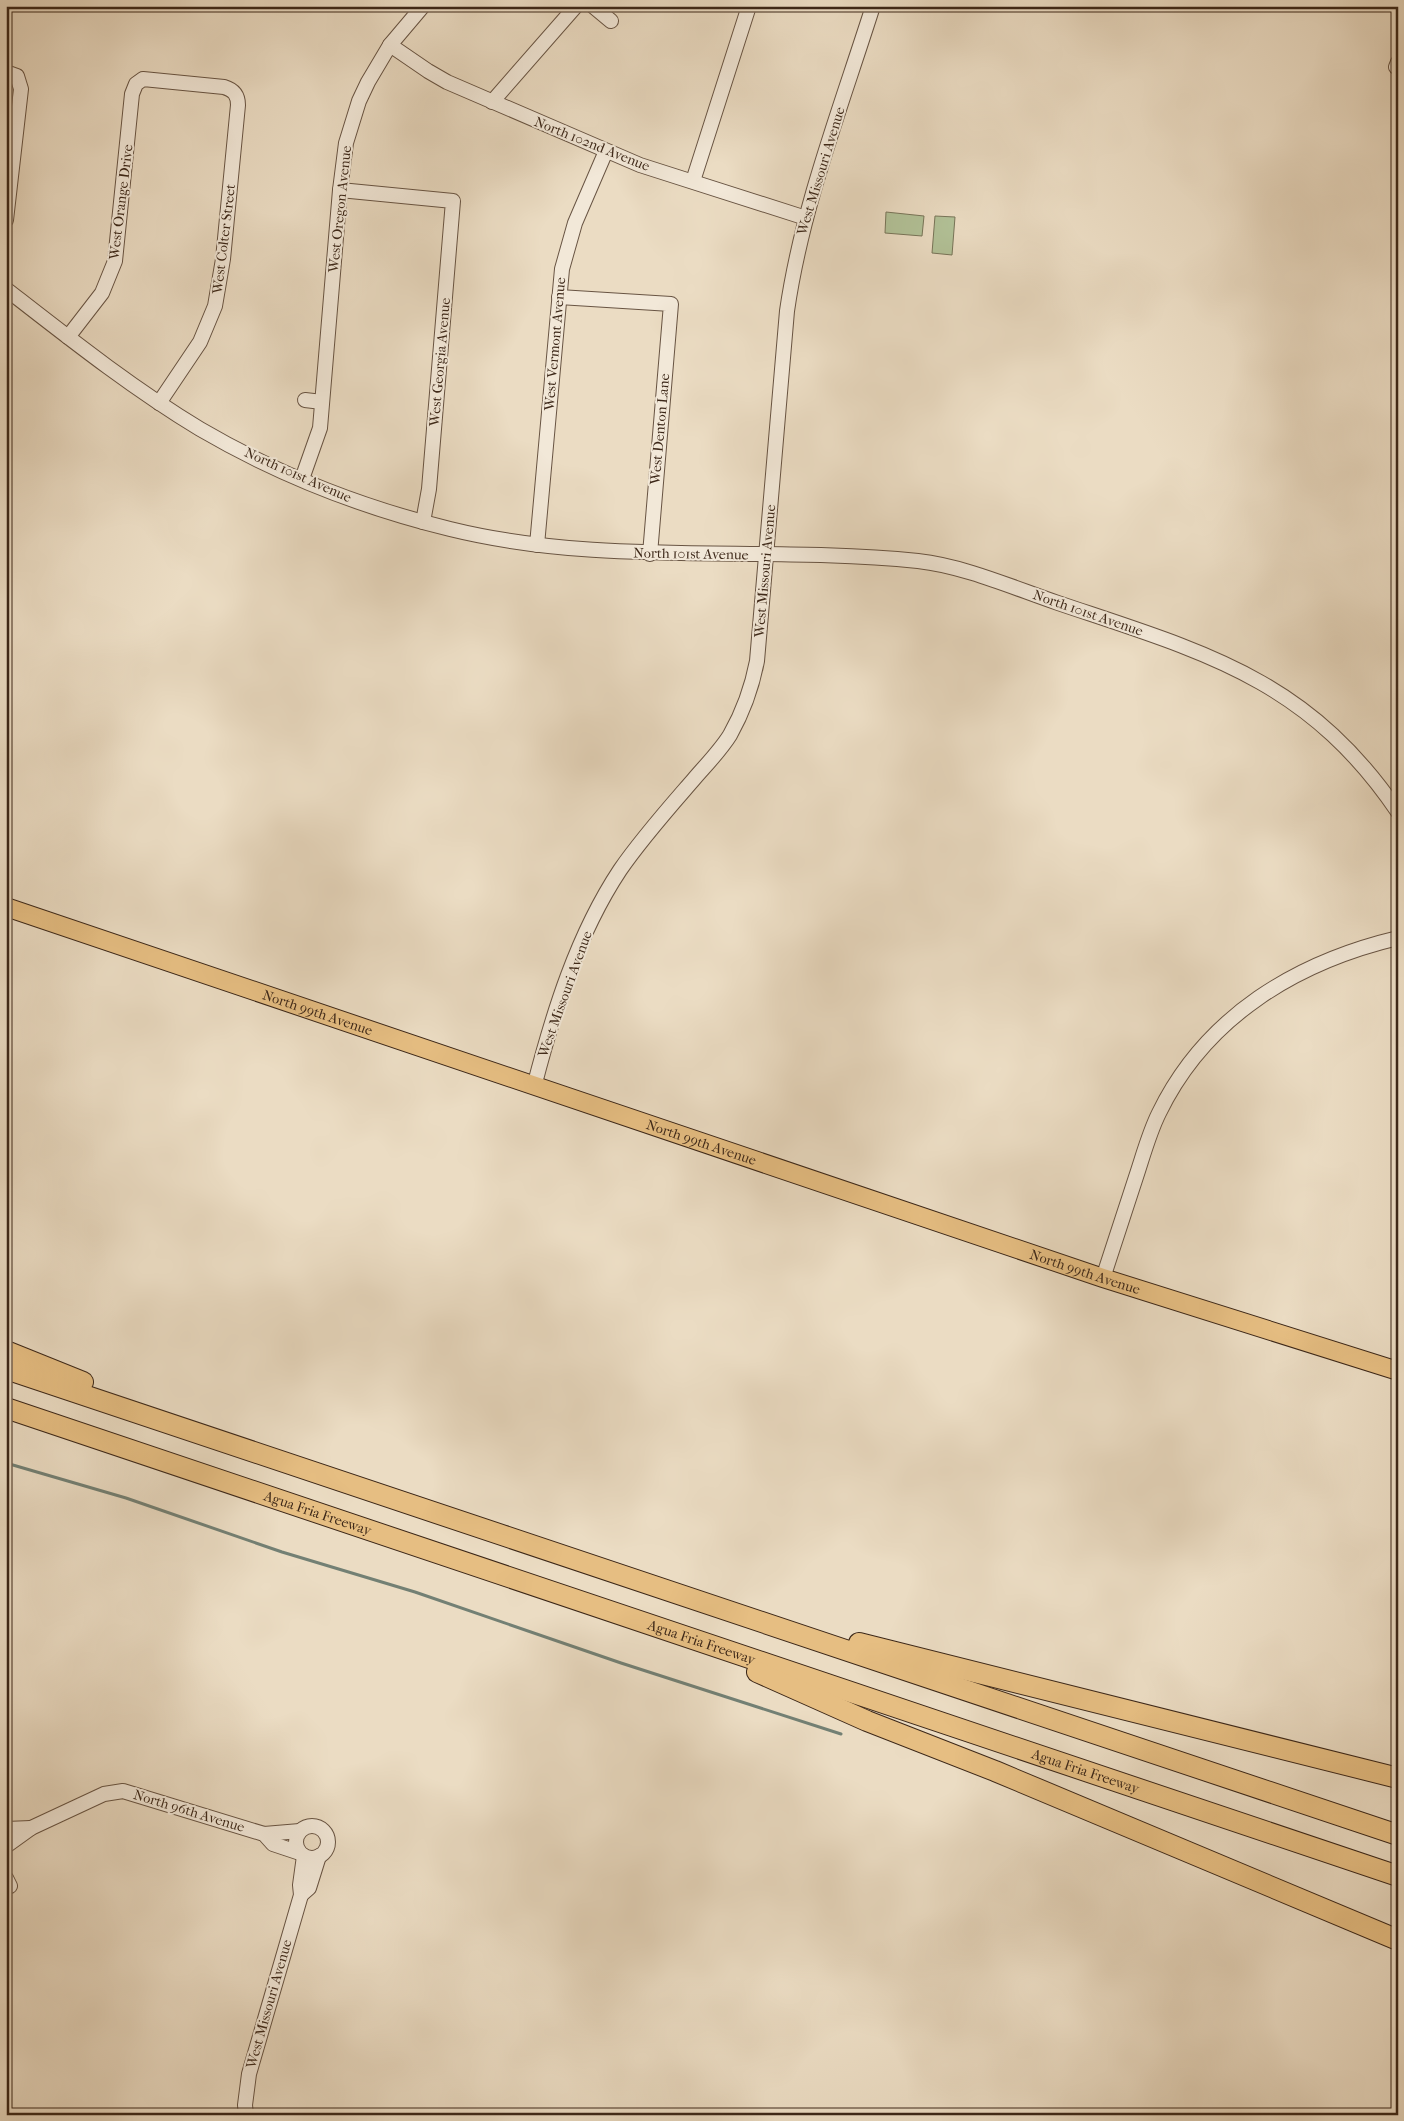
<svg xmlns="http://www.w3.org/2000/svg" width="1404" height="2121" font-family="'IM FELL French Canon',serif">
  <rect width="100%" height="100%" fill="#ebdcc3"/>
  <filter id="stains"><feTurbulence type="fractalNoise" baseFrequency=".004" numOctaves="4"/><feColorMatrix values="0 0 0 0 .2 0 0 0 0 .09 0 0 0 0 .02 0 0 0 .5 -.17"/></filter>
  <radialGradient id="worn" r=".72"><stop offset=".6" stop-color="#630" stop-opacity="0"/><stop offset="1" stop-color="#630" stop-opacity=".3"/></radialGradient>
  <!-- green -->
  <g fill="#b2c298" stroke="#777458">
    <path d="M886 212 924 216 922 236 885 233Z"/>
    <path d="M935 216 955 217 952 255 932 253Z"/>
  </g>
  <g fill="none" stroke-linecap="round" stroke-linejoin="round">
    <!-- stream -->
    <path stroke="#738074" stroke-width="3" d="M6 1463 126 1498 282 1552 415 1592 621 1663 841 1734"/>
    <!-- minor casing -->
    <g stroke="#685443" stroke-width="16">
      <g id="minor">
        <path d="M593 6 611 21"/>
        <path d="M390 45 428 71 447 82 640 165 806 218"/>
        <path d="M1396 67 1398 62"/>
        <path d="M6 72 17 76 21 89 6 220"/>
        <path d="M492 102 576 6"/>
        <path d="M693 181 749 6"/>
        <path d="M340 190 453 201 429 489 423 522"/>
        <path d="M6 289C69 338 132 388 200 429 277 474 364 508 450 529 604 567 762 545 918 561 964 566 1014 588 1058 603 1203 652 1307 678 1398 812"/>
        <path d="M559 297 671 304 650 554"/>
        <path d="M68 337 102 293 115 261 132 94 136 84 143 79 224 87C234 90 238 95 238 105L223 259 215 306 200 342 159 403"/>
        <path d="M305 400 322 402"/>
        <path d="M302 479 320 428 340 190 346 143 359 101 368 82 390 45 423 6"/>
        <path d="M537 545 562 269 575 223 606 151"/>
        <path d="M534 1087C553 1013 577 935 620 870 642 838 668 809 694 779 706 765 720 751 730 735 743 712 752 687 757 661L787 311C802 207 841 107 873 6"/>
        <path d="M1103 1278C1114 1244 1125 1210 1136 1177 1143 1156 1149 1133 1159 1113 1206 1016 1297 962 1398 938"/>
        <circle cx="312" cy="1842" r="16"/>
        <path d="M6 1829 31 1828"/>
        <path d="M264 1834 300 1831"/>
        <path d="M6 1846 31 1828 104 1794 123 1791 264 1834 273 1844 300 1853"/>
        <path d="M6 1878 10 1886"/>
        <path d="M301 1895 309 1888 319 1856"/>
        <path d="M246 2115 245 2105 249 2074 301 1895 300 1885 304 1856"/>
      </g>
    </g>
    <!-- major casing -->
    <g stroke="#3c2718" stroke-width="20">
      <g id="major">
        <path id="s1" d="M6 907 1103 1278 1398 1371"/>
      </g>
    </g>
    <!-- highway casing -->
    <g stroke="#3c2718" stroke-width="22">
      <g id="highway">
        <path d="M6 1351 83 1382"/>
        <path d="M6 1369 1398 1835"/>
        <path id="s2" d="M6 1408 1398 1876"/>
        <path d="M859 1643 1398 1778"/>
        <path d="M757 1672 867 1721 995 1771 1398 1940"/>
      </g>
    </g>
    <!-- minor -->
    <use href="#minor" stroke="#f2e8d8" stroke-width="14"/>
    <!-- major -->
    <use href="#major" stroke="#e6be82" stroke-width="18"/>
    <!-- highway -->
    <use href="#highway" stroke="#e6be82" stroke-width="20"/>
  </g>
  <g text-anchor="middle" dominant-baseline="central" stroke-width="4" stroke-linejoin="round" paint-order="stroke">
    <!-- street labels -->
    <g font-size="14" fill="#3c2718" stroke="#f2e8d8">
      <text transform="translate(592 144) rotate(22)">North 102nd Avenue</text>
      <text transform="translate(821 171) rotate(-73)">West Missouri Avenue</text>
      <text transform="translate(121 202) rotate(-83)">West Orange Drive</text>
      <text transform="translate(340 209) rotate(-84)">West Oregon Avenue</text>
      <text transform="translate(224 239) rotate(-83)">West Colter Street</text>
      <text transform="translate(555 344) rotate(-85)">West Vermont Avenue</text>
      <text transform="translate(440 362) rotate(-85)">West Georgia Avenue</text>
      <text transform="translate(660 429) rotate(-85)">West Denton Lane</text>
      <text transform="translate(298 475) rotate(24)">North 101st Avenue</text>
      <text transform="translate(691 554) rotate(1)">North 101st Avenue</text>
      <text transform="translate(765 571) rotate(-85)">West Missouri Avenue</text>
      <text transform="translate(1088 613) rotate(19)">North 101st Avenue</text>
      <text transform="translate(565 994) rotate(-70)">West Missouri Avenue</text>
      <text stroke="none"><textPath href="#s1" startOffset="329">North 99th Avenue</textPath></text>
      <text stroke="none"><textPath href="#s1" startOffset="734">North 99th Avenue</textPath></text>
      <text stroke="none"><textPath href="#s1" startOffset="1139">North 99th Avenue</textPath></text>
      <text stroke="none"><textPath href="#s2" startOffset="329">Agua Fria Freeway</textPath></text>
      <text stroke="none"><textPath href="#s2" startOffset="734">Agua Fria Freeway</textPath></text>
      <text stroke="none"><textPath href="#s2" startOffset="1139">Agua Fria Freeway</textPath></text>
      <text transform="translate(189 1811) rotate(17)">North 96th Avenue</text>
      <text transform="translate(269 2004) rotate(-74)">West Missouri Avenue</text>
    </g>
  </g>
  <!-- margin -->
  <rect width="1404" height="2121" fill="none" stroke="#ebdcc3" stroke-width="25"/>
  <rect x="8" y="8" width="1389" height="2106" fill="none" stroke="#3c2718" stroke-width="2.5"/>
  <rect x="12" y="12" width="1379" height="2096" fill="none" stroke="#3c2718"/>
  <rect width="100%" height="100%" filter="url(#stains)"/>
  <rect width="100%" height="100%" fill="url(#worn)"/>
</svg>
